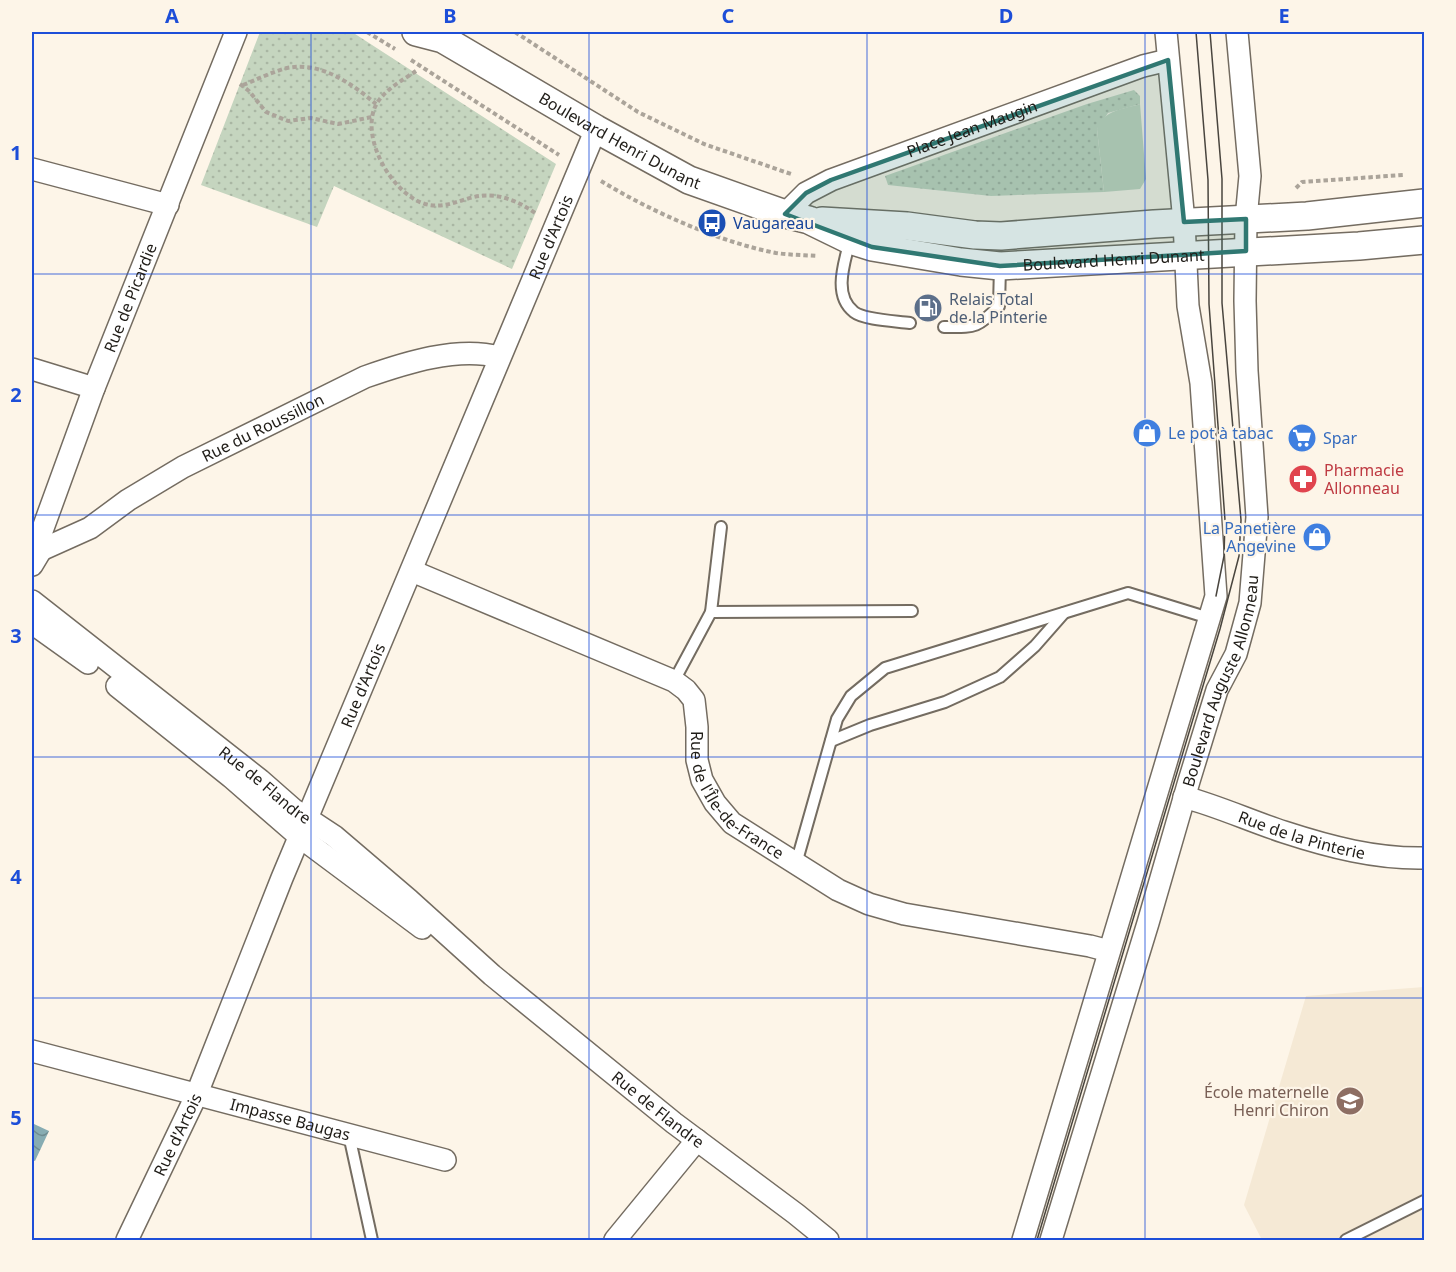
<svg xmlns="http://www.w3.org/2000/svg" width="1456" height="1272" font-family="'Noto Sans',sans-serif">
  <defs>
    <pattern id="grass-dots" width="8" height="8" patternUnits="userSpaceOnUse" patternTransform="scale(1.5)"><rect width="8" height="8" fill="#c5d5bf"/><path d="M2 2h.1M6 6h.1" fill="none" stroke="#a9b6a3" stroke-width="1.8" stroke-linecap="round"/></pattern>
    <pattern id="water-waves" width="16" height="10" patternUnits="userSpaceOnUse" patternTransform="scale(1.5)"><rect width="16" height="10" fill="#87acb2"/><path d="M0 5q4-4 8 0t8 0" fill="none" stroke="#6e8b90"/></pattern>
  </defs>
  <rect width="100%" height="100%" fill="#fdf5e8"/>
  <!-- built -->
  <path fill="#f5e9d5" d="M1424 987V1240H1262L1244 1205 1306 996Z"/>
  <!-- grass -->
  <g fill="url(#grass-dots)">
    <path d="M260 32H352L556 164 512 269 334 186 317 227 201 185Z"/>
    <path d="M1134 90 1140 96V104L1108 113 1097 129 1104 192 991 196 888 185 885 176 1087 104Z"/>
  </g>
  <!-- pitch -->
  <path fill="#c5d5bf" d="M1140 104 1146 179 1140 189 1104 192 1097 129C1103 110 1124 109 1140 104Z"/>
  <!-- water -->
  <path fill="url(#water-waves)" d="M34 1124 49 1131 35 1161 32 1159V1129Z"/>
  <g fill="none" stroke-linecap="round" stroke-linejoin="round">
    <!-- service casing -->
    <g stroke="#746c61" stroke-width="14">
      <g id="service">
        <path d="M850 240C845 261 832 295 854 312 864 320 896 321 910 323"/>
        <path d="M944 327C974 327 977 329 999 306L1000 267"/>
        <path d="M711 612 721 527"/>
        <path d="M674 681 711 612 912 611"/>
        <path d="M831 741 870 725 945 702 1000 677 1035 646 1064 613"/>
        <path d="M796 864 837 719 851 696 885 668 1128 593 1209 618"/>
        <path d="M349 1135 372 1240"/>
        <path d="M1346 1240 1424 1201"/>
      </g>
    </g>
    <!-- minor casing -->
    <g stroke="#746c61" stroke-width="24">
      <g id="minor">
        <path d="M32 169 168 205"/>
        <path id="s1" d="M785 214 806 193 831 180 1143 66 1168 60"/>
        <path d="M32 369 94 388"/>
        <path id="s2" d="M41 550 90 528 128 500 183 467 365 377C405 363 457 346 499 357"/>
        <path id="s3" d="M32 565 41 550 42 531 94 388 236 32"/>
        <path id="s4" d="M412 571 674 681 686 690 694 700 697 727V760L702 780 715 803 732 823 838 890 869 904 904 914 1090 946 1109 951"/>
        <path id="s5" d="M32 601 260 780 293 809 334 836 409 900 492 975 674 1123 796 1214 828 1240"/>
        <path d="M32 623 88 663"/>
        <path d="M117 686 231 777 300 837 422 928"/>
        <path id="s6" d="M1184 797C1218 806 1250 821 1284 832 1330 847 1376 859 1424 858"/>
        <path id="s7" d="M32 1051 445 1160"/>
        <path id="s8" d="M127 1240 196 1096 282 878 596 129"/>
        <path d="M615 1240 697 1140"/>
        <path d="M1023 1240 1216 596 1201 383 1188 306 1184 222 1166 32"/>
        <path id="s9" d="M1051 1240 1148 923 1189 781 1217 690 1236 654 1250 603 1257 517 1247 371 1245 301 1246 219 1250 176 1237 32"/>
      </g>
    </g>
    <!-- tertiary casing -->
    <g stroke="#746c61" stroke-width="30">
      <g id="tertiary">
        <path id="s10" d="M416 32 443 39 596 129 689 180 785 214 809 220 850 240 872 247 961 262 1000 266 1359 246 1424 240"/>
        <path d="M822 221 907 226 975 235 1001 236 1154 224 1307 216 1424 203"/>
      </g>
    </g>
    <!-- path -->
    <g stroke="#aba49a" stroke-width="4" stroke-dasharray="4.5 3" stroke-linecap="butt">
      <path d="M367 32 395 49"/>
      <path d="M515 32 638 112 704 144 791 174"/>
      <path d="M411 60 559 155"/>
      <path d="M416 71C403 80 382 91 375 107 361 139 392 194 425 204 443 209 457 201 474 197 496 192 517 200 535 213"/>
      <path d="M240 84 249 91 266 112 288 121 311 118 338 124 372 117"/>
      <path d="M243 85C258 79 272 72 287 68 321 61 352 84 376 104"/>
      <path d="M601 181C650 211 719 242 776 253 790 255 804 255 818 256"/>
      <path d="M1296 188 1302 182 1403 175"/>
    </g>
    <!-- service -->
    <use href="#service" stroke="#fff" stroke-width="10"/>
    <!-- minor -->
    <use href="#minor" stroke="#fff" stroke-width="21"/>
    <!-- tertiary -->
    <use href="#tertiary" stroke="#fff" stroke-width="27"/>
    <!-- tram -->
    <g stroke="#49453e" stroke-width="1.5">
      <path d="M1196 32 1208 180 1209 304 1225 520 1224 556 1216 596"/>
      <path d="M1037 1240 1220 629 1239 556 1241 520 1222 303V179L1210 32"/>
    </g>
  </g>
  <!-- marked area -->
  <path fill="#307872" fill-opacity="0.2" stroke="#307872" stroke-width="4.5" stroke-linejoin="round" d="M1168 60 1184 222 1246 219V251L1000 266 872 247 785 214 806 193 831 180Z"/>
  <!-- grid -->
  <path fill="none" stroke="#1d4ed8" stroke-width="1.5" stroke-opacity="0.55" d="M311 32V1240M589 32V1240M867 32V1240M1145 32V1240M32 274H1424M32 515H1424M32 757H1424M32 998H1424"/>
  <!-- icons -->
  <defs>
    <g id="bus-disc" transform="scale(1.5)"><circle r="9.5" fill="#1a4fb4" stroke="#fdf5e8"/><path d="M-5-6H5V4H4V6H2V4H-2V6H-4V4H-5ZM-3.5-4V0h7V-4ZM-3.5 1.2v1.5H-2V1.2ZM2 1.2v1.5H3.5V1.2Z" fill="#fff"/></g>
    <g id="fuel-disc" transform="scale(1.5)"><circle r="9.5" fill="#5c6f8a" stroke="#fdf5e8"/><path d="M-5.5-6h7V0h2V4h1.3V-2.5L3-4.5l.8-.8L6-3V5H2.5V1h-1V6h-7ZM-4.2-4.7v3.2H.2V-4.7Z" fill="#fff"/></g>
    <g id="shop-disc" transform="scale(1.5)"><circle r="9.5" fill="#3f7fe0" stroke="#fdf5e8"/><path d="M-5-2.5h2.3a2.7 3.5 0 0 1 5.4 0H5L5.5 6h-11ZM-1.5-2.5h3a1.5 2.3 0 0 0-3 0Z" fill="#fff"/></g>
    <g id="supermarket-disc" transform="scale(1.5)"><circle r="9.5" fill="#3f7fe0" stroke="#fdf5e8"/><path d="M-6-5.5h2.5l.6 2H6L4.5 2H-2.5L-4.4-4H-6ZM-1.5 3.2a1.3 1.3 0 1 0 .1 0ZM3 3.2a1.3 1.3 0 1 0 .1 0Z" fill="#fff"/></g>
    <g id="pharmacy-disc" transform="scale(1.5)"><circle r="9.5" fill="#e0444e" stroke="#fdf5e8"/><path d="M-2-6h4v4h4v4h-4v4h-4v-4h-4v-4h4Z" fill="#fff"/></g>
    <g id="school-disc" transform="scale(1.5)"><circle r="9.5" fill="#8d6e63" stroke="#fdf5e8"/><path d="M0-5L7-2L0 1L-7-2ZM-4 1L0 2.5L4 1V4Q0 6-4 4Z" fill="#fff"/></g>
  </defs>
  <g fill-rule="evenodd">
    <use href="#bus-disc" x="712" y="223"/>
    <use href="#fuel-disc" x="928" y="308"/>
    <use href="#shop-disc" x="1147" y="433"/>
    <use href="#supermarket-disc" x="1302" y="438"/>
    <use href="#pharmacy-disc" x="1303" y="479"/>
    <use href="#shop-disc" x="1317" y="537"/>
    <use href="#school-disc" x="1350" y="1101"/>
  </g>
  <g text-anchor="middle" dominant-baseline="central" stroke-width="4.5" stroke-linejoin="round" paint-order="stroke">
    <!-- street labels -->
    <g font-size="16" fill="#201d18" stroke="#fdf5e8">
      <text stroke="none"><textPath href="#s1" startOffset="208">Place Jean Maugin</textPath></text>
      <text stroke="none"><textPath href="#s10" startOffset="232">Boulevard Henri Dunant</textPath></text>
      <text stroke="none"><textPath href="#s8" startOffset="1089">Rue d'Artois</textPath></text>
      <text stroke="none"><textPath href="#s10" startOffset="750">Boulevard Henri Dunant</textPath></text>
      <text stroke="none"><textPath href="#s3" startOffset="286">Rue de Picardie</textPath></text>
      <text stroke="none"><textPath href="#s2" startOffset="254">Rue du Roussillon</textPath></text>
      <text stroke="none"><textPath href="#s9" startOffset="585">Boulevard Auguste Allonneau</textPath></text>
      <text stroke="none"><textPath href="#s8" startOffset="603">Rue d'Artois</textPath></text>
      <text stroke="none"><textPath href="#s5" startOffset="297">Rue de Flandre</textPath></text>
      <text stroke="none"><textPath href="#s4" startOffset="424">Rue de l'Île-de-France</textPath></text>
      <text stroke="none"><textPath href="#s6" startOffset="124">Rue de la Pinterie</textPath></text>
      <text stroke="none"><textPath href="#s5" startOffset="807">Rue de Flandre</textPath></text>
      <text stroke="none"><textPath href="#s7" startOffset="267">Impasse Baugas</textPath></text>
      <text stroke="none"><textPath href="#s8" startOffset="117">Rue d'Artois</textPath></text>
    </g>
    <!-- transit labels -->
    <g font-size="16" fill="#164399" stroke="#fdf5e8" text-anchor="start">
      <text x="733" y="223">Vaugareau</text>
    </g>
    <!-- service labels -->
    <g font-size="16" fill="#4e5e75" stroke="#fdf5e8" text-anchor="start">
      <text x="949" y="299">Relais Total<tspan x="949" dy="18">de la Pinterie</tspan></text>
    </g>
    <!-- shop labels -->
    <g font-size="16" fill="#366cbe" stroke="#fdf5e8" text-anchor="start">
      <text x="1168" y="433">Le pot à tabac</text>
      <text x="1323" y="438">Spar</text>
      <text x="1296" y="528" text-anchor="end">La Panetière<tspan x="1296" dy="18">Angevine</tspan></text>
    </g>
    <!-- health labels -->
    <g font-size="16" fill="#be3a42" stroke="#fdf5e8" text-anchor="start">
      <text x="1324" y="470">Pharmacie<tspan x="1324" dy="18">Allonneau</tspan></text>
    </g>
    <!-- education labels -->
    <g font-size="16" fill="#785e54" stroke="#fdf5e8" text-anchor="end">
      <text x="1329" y="1092">École maternelle<tspan x="1329" dy="18">Henri Chiron</tspan></text>
    </g>
  </g>
  <!-- border -->
  <rect width="1456" height="1272" fill="none" stroke="#fdf5e8" stroke-width="66"/>
  <rect x="33" y="33" width="1390" height="1206" fill="none" stroke="#1d4ed8" stroke-width="2"/>
  <g font-size="20" text-anchor="middle" font-weight="bold" fill="#1d4ed8">
    <text x="172" y="23">A</text>
    <text x="450" y="23">B</text>
    <text x="728" y="23">C</text>
    <text x="1006" y="23">D</text>
    <text x="1284" y="23">E</text>
    <text x="16" y="160">1</text>
    <text x="16" y="402">2</text>
    <text x="16" y="643">3</text>
    <text x="16" y="884">4</text>
    <text x="16" y="1125">5</text>
  </g>
</svg>
